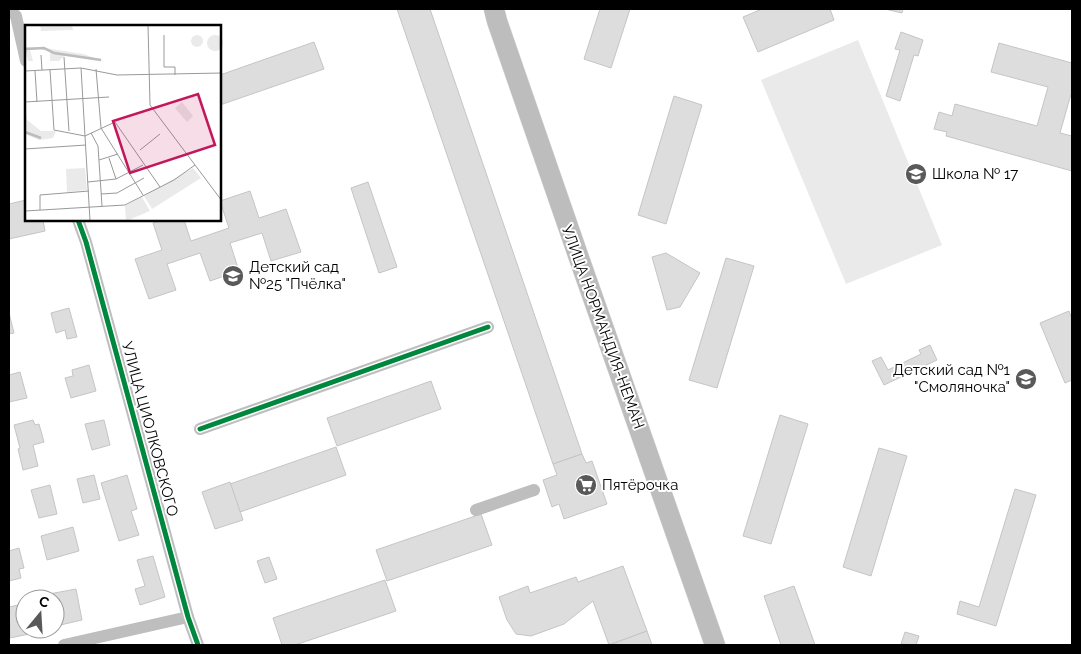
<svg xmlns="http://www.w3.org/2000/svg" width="1081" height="654" font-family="Raleway,sans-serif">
  <rect width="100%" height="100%" fill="#fff"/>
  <!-- green -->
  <path fill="#eaeaea" d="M858 40 942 245 846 284 761 80Z"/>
  <!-- building -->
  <g fill="#ddd" stroke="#c5c5c5">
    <path d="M397 9H430L582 454 553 464Z"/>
    <path d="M600 9H630L611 68 584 59Z"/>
    <path d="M762 9H830L834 20 758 52 743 17Z"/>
    <path d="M885 9H903L902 13Z"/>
    <path d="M901 32 923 40 918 56 914 55 900 101 886 96 900 50 895 49Z"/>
    <path d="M314 42 324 69 220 105V75Z"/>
    <path d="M999 43 1072 63V95L1071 94 1060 133 1072 136V171L946 136 947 132 934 129 939 112 952 116 955 104 1037 126 1048 87 991 72Z"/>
    <path d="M674 96 702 105 666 224 638 215Z"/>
    <path d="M368 182 397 267 379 273 351 188Z"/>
    <path d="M250 191 259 218 286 209 301 252 271 261 262 233 230 243 239 271 210 281 200 253 167 264 176 290 149 299 135 259 162 250 153 223 163 220H184L191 241 229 228 220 201Z"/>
    <path d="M26 200V220H43L45 231 9 239V204Z"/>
    <path d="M666 253 700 273 680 307 667 310 652 257Z"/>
    <path d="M726 258 754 266 717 388 689 380Z"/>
    <path d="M69 308 77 337 67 339 65 330 56 333 51 313Z"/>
    <path d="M1069 311 1072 319V380L1065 383 1040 323Z"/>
    <path d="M9 313 14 333 9 334Z"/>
    <path d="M930 345 937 360 884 385 872 361 881 357 888 370 921 354 919 350Z"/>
    <path d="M89 365 96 391 71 398 65 378 73 376 72 370Z"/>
    <path d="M20 372 27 398 9 402V375Z"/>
    <path d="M431 381 441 409 337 446 327 418Z"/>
    <path d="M780 415 808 424 771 544 743 536Z"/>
    <path d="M33 420 35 425 39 424 44 442 33 445 38 466 23 470 18 449 20 448 14 425Z"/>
    <path d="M104 420 110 445 92 450 85 424Z"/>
    <path d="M336 447 346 475 240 512 230 484Z"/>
    <path d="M879 448 907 456 871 576 843 567Z"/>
    <path d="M582 454 586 463 592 461 607 504 564 519 559 504 552 507 543 480 557 475 553 464Z"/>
    <path d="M94 475 100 499 83 503 77 479Z"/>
    <path d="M127 475 137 509 131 511 139 535 119 541 101 483Z"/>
    <path d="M230 482 243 520 215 529 202 492Z"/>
    <path d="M50 485 57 514 39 518 31 490Z"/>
    <path d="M1015 489 1036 495 996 626 957 614 960 601 979 607Z"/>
    <path d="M481 514 492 545 387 581 376 550Z"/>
    <path d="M73 527 79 551 47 560 41 536Z"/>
    <path d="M19 548 24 568 19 569 21 578 9 581V551Z"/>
    <path d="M153 556 165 597 140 605 135 589 145 586 137 560Z"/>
    <path d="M269 557 277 579 265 583 257 561Z"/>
    <path d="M623 566 647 631 609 645 593 601 564 624 531 636 516 634 507 620 499 597 528 586 530 593 576 577 578 582Z"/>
    <path d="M385 580 396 611 295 645H282L273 618Z"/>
    <path d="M794 586 815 645H781L764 596Z"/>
    <path d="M76 589 82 620 56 626 55 599H50L49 594Z"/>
    <path d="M23 604 25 614V629H28L29 634 10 638 9 607Z"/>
    <path d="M647 631 652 645H609Z"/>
    <path d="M905 632 919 636 916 645 901 644Z"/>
  </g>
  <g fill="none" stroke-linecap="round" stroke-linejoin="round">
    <!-- primary casing -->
    <g stroke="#dbdbdb" stroke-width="21">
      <path id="primary" d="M494 9 497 21 579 258 715 645"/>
    </g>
    <!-- street -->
    <g stroke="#bebebe" stroke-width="12">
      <path d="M9 9 16 16 26 61"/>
      <path d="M78 220 86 242 188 617 198 645"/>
      <path d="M200 429 488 327"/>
      <path d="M476 510 534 490"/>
      <path d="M64 645 188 617"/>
    </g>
    <!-- primary -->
    <use href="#primary" stroke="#bdbdbd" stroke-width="20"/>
    <!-- cycleway casing -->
    <g stroke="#fff" stroke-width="8">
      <g id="cycleway">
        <path d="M78 220 86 242 188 617 198 645"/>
        <path d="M200 429 488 327"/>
      </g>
    </g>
    <!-- cycleway -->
    <use href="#cycleway" stroke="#00873e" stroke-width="5"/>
  </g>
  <!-- icons -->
  <defs>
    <g id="school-disc" transform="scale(1.125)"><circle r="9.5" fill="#595959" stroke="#fff"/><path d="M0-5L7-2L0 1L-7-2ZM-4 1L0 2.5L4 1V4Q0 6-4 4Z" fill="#fff"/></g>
    <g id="supermarket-disc" transform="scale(1.125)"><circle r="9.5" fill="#595959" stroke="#fff"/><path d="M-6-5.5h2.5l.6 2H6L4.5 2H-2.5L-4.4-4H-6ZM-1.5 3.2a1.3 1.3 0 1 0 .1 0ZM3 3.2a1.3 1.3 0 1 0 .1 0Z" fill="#fff"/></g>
  </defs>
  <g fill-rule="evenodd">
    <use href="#school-disc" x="916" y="174"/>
    <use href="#school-disc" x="233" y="276"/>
    <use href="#school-disc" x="1026" y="379"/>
    <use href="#supermarket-disc" x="586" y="485"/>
  </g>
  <g text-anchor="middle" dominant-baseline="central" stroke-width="4" stroke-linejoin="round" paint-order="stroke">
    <!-- poi labels -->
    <g font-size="15" fill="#000" stroke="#fff" text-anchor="start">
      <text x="932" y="174">Школа № 17</text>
      <text x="249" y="267">Детский сад<tspan x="249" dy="17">№25 "Пчёлка"</tspan></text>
      <text x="1010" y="370" text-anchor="end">Детский сад №1<tspan x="1010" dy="17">"Смоляночка"</tspan></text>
      <text x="602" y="485">Пятёрочка</text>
    </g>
    <!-- street labels -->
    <g font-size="15" fill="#000" stroke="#fff">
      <text transform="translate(603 327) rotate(70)">УЛИЦА НОРМАНДИЯ-НЕМАН</text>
      <text transform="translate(150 429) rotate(75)">УЛИЦА ЦИОЛКОВСКОГО</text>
    </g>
  </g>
  <!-- overview -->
  <g transform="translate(25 25)">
    <rect width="196" height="196" fill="#fff"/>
    <path d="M15 0H47L48 5 16 6ZM166 16a6 6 0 1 1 12 0a6 6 0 1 1-12 0ZM182 18a8 8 0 1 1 16 0a8 8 0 1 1-16 0ZM0 22 20 23 58 29 79 36 40 30 34 36H25V27L15 24 5 25 8 36H3ZM0 77 2 95 16 106H31L28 113 14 115 0 109ZM157 77 168 91 162 97 150 83ZM60 143 62 165 42 167 41 144ZM168 143 176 153 127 184 119 171ZM117 172 125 186 101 196 100 181Z" fill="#eaeaea"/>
    <path fill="none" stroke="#bcbcbc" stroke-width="2.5" d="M0 24 19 23 29 28 76 35M0 107 16 113"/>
    <path fill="none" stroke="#999" stroke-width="1" d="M123 0 125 80 197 176M139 10V42H150V50M16 30 17 45M39 32 44 106M56 43 65 196M71 44 76 103 118 170M25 45 29 105 60 111 90 97 135 162M0 46 56 43 92 50 197 48M10 46 12 77M0 77 84 72M66 108 73 121 77 181M0 124 61 120M115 125 135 109M84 133 91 154M74 135 93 129M63 157 91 154 118 140M76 169 92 168 119 153M15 185V170L64 166M0 186 100 180 149 155 170 140"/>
    <path fill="#c2185b" fill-opacity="0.15" stroke="#c2185b" stroke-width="2.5" d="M173 69 190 120 105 148 88 96Z"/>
    <rect width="196" height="196" fill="none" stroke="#000" stroke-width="2.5"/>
  </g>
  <!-- border -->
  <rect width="1081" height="654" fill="none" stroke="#000000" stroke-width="20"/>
  <!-- north arrow -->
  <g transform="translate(40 614) rotate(18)"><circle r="24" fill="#ffffff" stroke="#999999"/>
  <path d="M0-4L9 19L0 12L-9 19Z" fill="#595959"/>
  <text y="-8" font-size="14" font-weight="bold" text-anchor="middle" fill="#000000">С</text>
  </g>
</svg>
